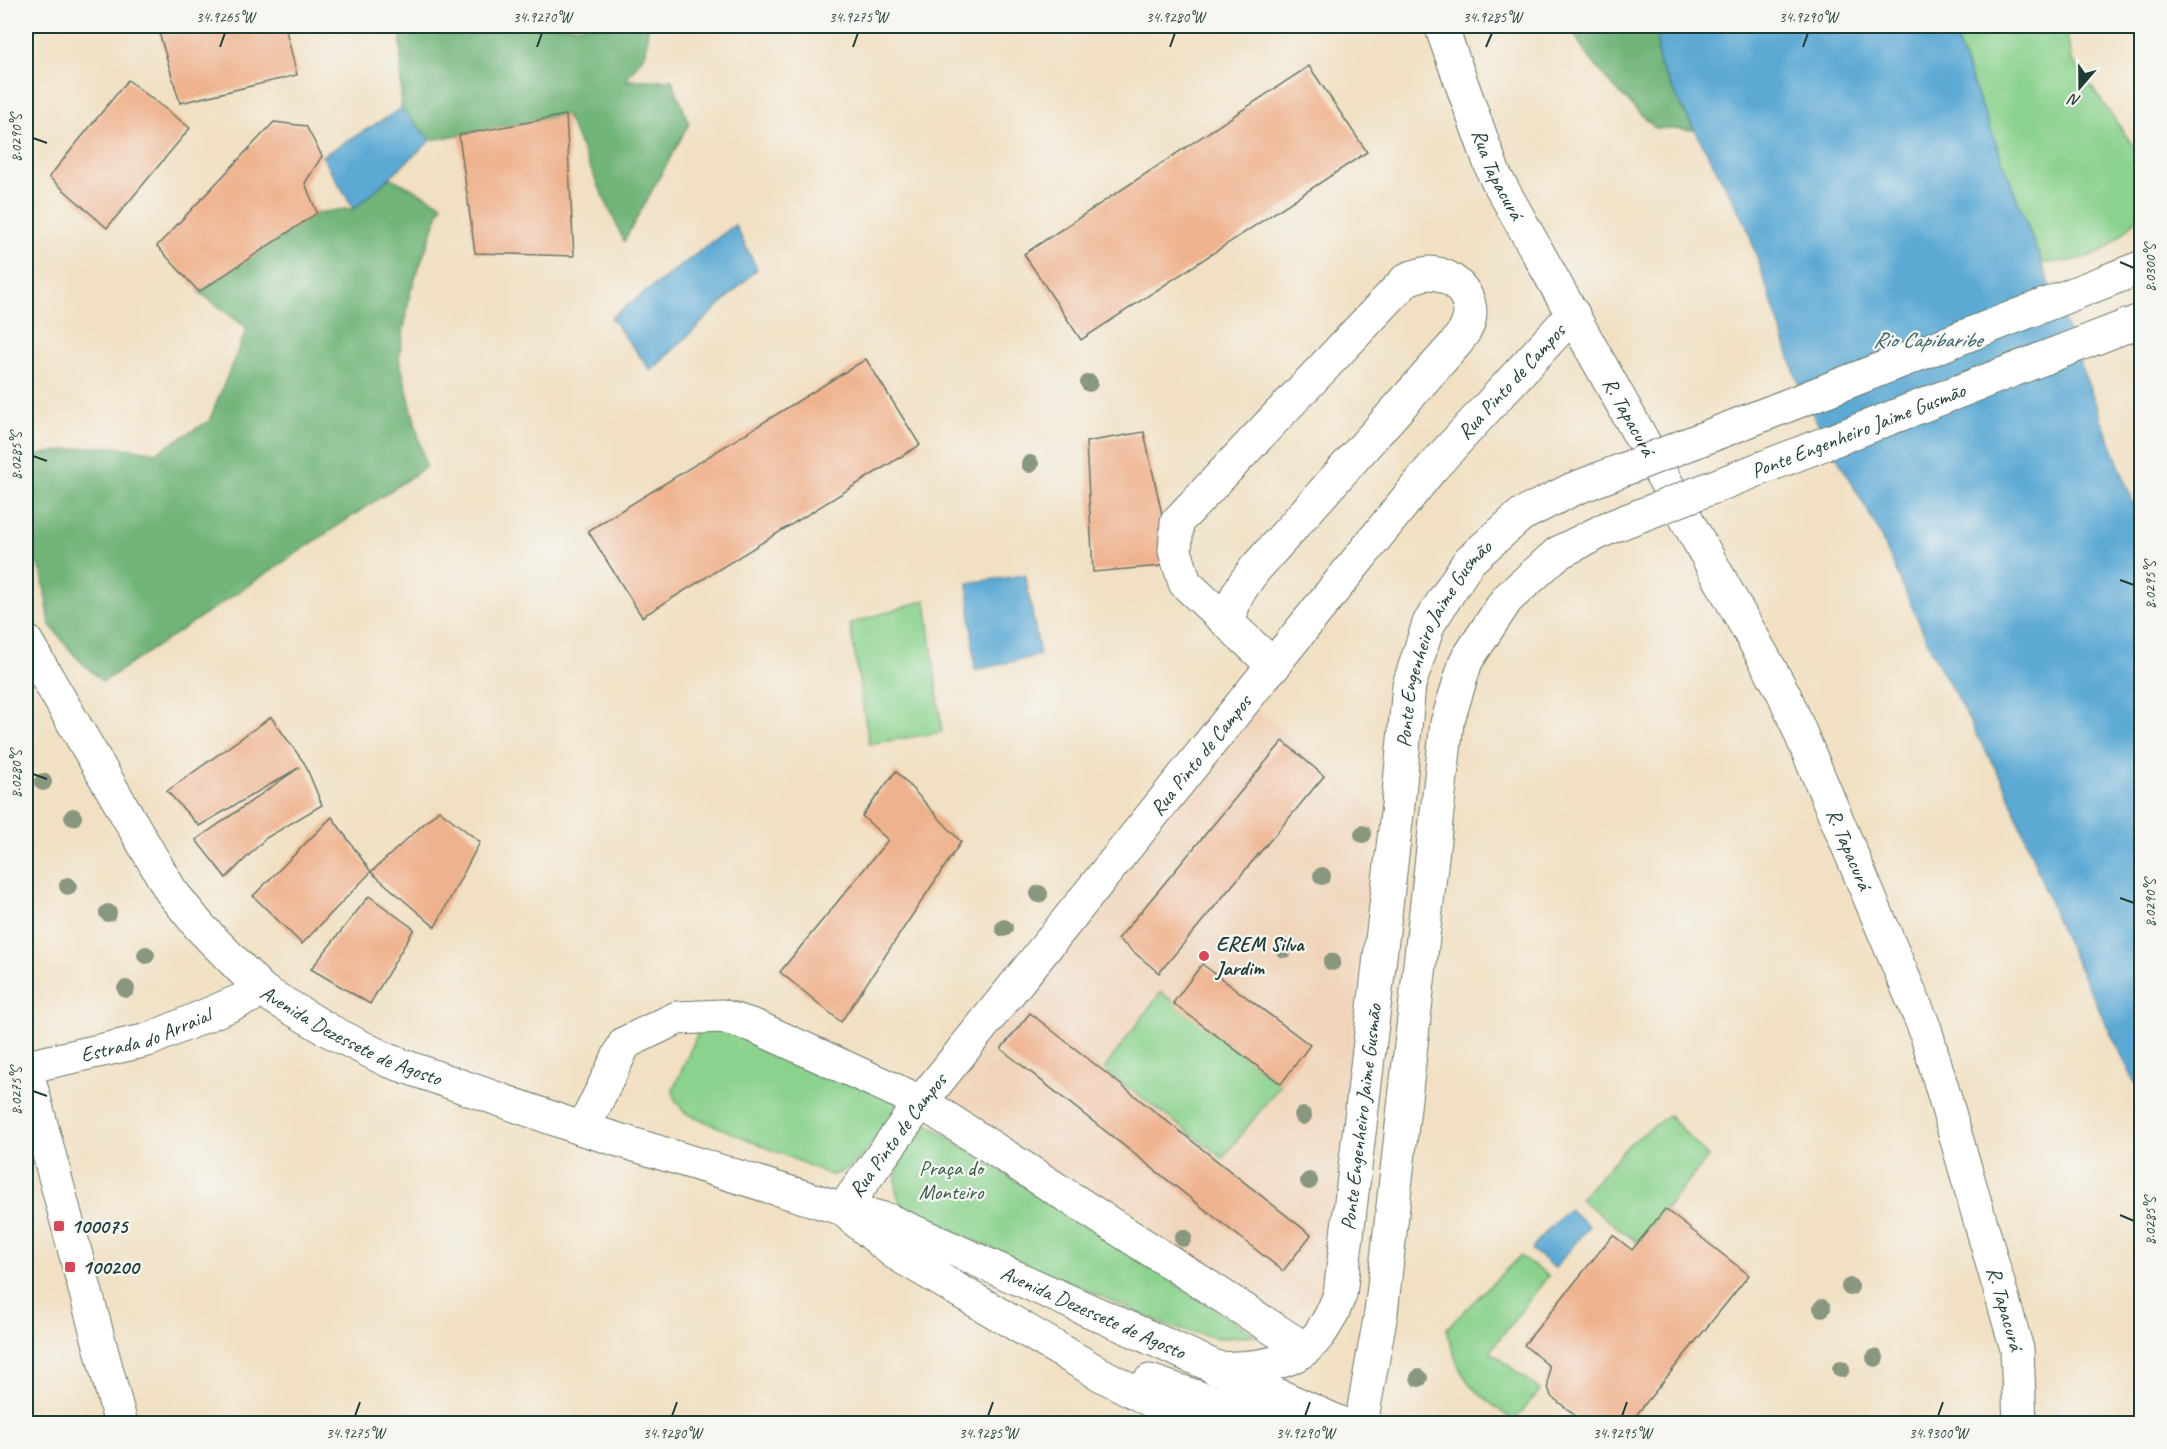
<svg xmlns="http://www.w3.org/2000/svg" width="2167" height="1449" font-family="Caveat,sans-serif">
  <rect width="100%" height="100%" fill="#f6f6f2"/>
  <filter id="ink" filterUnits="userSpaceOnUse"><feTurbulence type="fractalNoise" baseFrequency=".0167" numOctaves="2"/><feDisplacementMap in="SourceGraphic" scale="12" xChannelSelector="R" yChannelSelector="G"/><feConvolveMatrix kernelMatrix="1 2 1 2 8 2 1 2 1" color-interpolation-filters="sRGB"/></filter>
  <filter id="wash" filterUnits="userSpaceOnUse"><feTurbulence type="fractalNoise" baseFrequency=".008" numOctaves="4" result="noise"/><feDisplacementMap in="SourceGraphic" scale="24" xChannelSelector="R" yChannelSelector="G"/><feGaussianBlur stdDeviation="1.35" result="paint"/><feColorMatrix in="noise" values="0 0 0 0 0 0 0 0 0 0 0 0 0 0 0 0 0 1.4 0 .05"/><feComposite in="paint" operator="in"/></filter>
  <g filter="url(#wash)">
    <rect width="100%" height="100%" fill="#f1e0c3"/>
    <!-- built -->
    <path fill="#f0d5bc" d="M1247 701 1376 811 1327 1288 1280 1324 934 1102Z"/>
    <!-- green -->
    <g fill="#8ad28d" stroke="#548860" stroke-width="1.5">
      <path d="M1951 26H2072L2067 34 2071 58 2141 157V214C2105 254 2097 260 2042 263Z"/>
      <path d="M926 600 942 732 869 744 850 624Z"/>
      <path d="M1161 992 1281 1084 1223 1158 1104 1069Z"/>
      <path d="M703 1021 898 1102C894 1123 853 1174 831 1175L685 1113 675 1100 673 1090Z"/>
      <path d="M1669 1115 1708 1157 1638 1243 1580 1199 1630 1143Z"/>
      <path d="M926 1123 1257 1336 1218 1338 1173 1328 906 1211C881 1179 906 1152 926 1123Z"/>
      <path d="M1520 1256 1548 1276 1490 1351 1540 1390 1514 1421C1473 1390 1458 1382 1447 1328Z"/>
    </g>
    <!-- forest -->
    <g fill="#6fb478" stroke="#477856" stroke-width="1.5">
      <path d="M401 26H648L646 52 626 80H672L689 124 624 241 566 115 431 140 401 109Z"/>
      <path d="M1571 26H1656L1659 64 1694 130 1655 128C1629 103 1583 59 1571 26Z"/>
      <path d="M389 177 442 204 410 293 399 358 426 467 103 682 76 657 50 625 42 573 26 544V457C77 447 103 442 156 453L209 421 247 328 199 292 317 213 354 208Z"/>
    </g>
    <!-- water -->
    <g fill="#5ba9d4" stroke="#3d7384" stroke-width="1.5">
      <path d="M1656 26H1951L2141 523V1088L2134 1081 2060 929 2006 788 1935 658 1876 526 1803 397 1746 224 1659 64Z"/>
      <path d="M401 109 431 140 354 209 322 156Z"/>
      <path d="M735 225 757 269 651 371 611 318Z"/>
      <path d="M1025 575 1040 655 975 670 968 583Z"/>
      <path d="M1569 1209 1589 1226 1555 1268 1532 1250 1539 1239Z"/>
    </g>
    <g id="blocks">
      <!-- building -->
      <g fill="#efb28e">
        <path d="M157 26H285L297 75 180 103Z"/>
        <path d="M1309 66 1367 152 1081 340 1024 254Z"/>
        <path d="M128 80 190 128 107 228 49 177Z"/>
        <path d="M566 115 574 256 475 253 459 135Z"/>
        <path d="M274 122 306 126 322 156 305 183 317 213 199 292 157 246Z"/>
        <path d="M866 359 920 445 642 617 588 531Z"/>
        <path d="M1144 432 1173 565 1093 572 1086 442Z"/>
        <path d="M271 717 305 764 322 805 266 838 226 878 196 840 300 767 199 826 167 791Z"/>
        <path d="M1283 741 1324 776 1159 973 1118 939Z"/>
        <path d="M896 771 961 842 841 1022 780 972 888 840 862 816Z"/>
        <path d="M439 810 480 842 435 927 371 872Z"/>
        <path d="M332 817 371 872 302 944 253 896Z"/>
        <path d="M369 896 414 929 370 1004 311 969Z"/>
        <path d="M1202 964 1310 1045 1281 1084 1173 1003Z"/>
        <path d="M1030 1013 1311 1235 1283 1271 1001 1049Z"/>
        <path d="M1665 1209 1749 1275 1629 1424H1586L1551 1396 1548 1387 1549 1366 1524 1345 1613 1235 1632 1250Z"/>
      </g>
    </g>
  </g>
  <g filter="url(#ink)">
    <use href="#blocks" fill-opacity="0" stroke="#687666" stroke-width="1.5"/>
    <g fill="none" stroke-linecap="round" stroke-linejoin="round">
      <!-- minor casing -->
      <g stroke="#687666" stroke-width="35">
        <g id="minor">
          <path id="s1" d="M1441 26 1494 174 1784 694 1925 1029 2017 1349 2020 1424"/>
          <path d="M1230 625C1230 602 1241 587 1255 569L1457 342C1460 337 1465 331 1467 326 1478 301 1456 274 1430 273 1423 273 1414 277 1407 279L1177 522 1175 551 1185 583 1274 666"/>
          <path d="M26 1068 121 1424"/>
          <path d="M583 1129 625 1043 677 1018 722 1016 754 1026 921 1102 1305 1349"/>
          <path id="s2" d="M843 1209 921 1102 1431 469 1573 314"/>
          <path d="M1216 1369C1282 1366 1315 1363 1340 1294"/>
          <path d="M1361 1424 1381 1313"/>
        </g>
      </g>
      <!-- major casing -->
      <g stroke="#687666" stroke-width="35">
        <g id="major">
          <path id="s3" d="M26 641 171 891 200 927 263 991 330 1031 387 1060 583 1129 843 1209 888 1220 1342 1424"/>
          <path id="s4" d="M26 1067 148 1040 263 991"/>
          <path d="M847 1213 895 1253 1102 1375 1196 1424"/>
          <path d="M1150 1381 1203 1399 1291 1424"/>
        </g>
      </g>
      <!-- minor -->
      <use href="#minor" stroke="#fff" stroke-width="33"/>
      <!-- major -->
      <use href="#major" stroke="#fff" stroke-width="33"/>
      <!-- minor-bridge casing -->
      <g stroke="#687666" stroke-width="35" stroke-linecap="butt">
        <g id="minor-bridge">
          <path id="s5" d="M1340 1294 1398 805 1409 685 1429 623 1469 561 1521 515 1571 490 2142 267"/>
          <path id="s6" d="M1381 1313 1447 723 1466 661 1507 599 1558 553 1608 528 2142 320"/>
        </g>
      </g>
      <!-- minor-bridge -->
      <use href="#minor-bridge" stroke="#fff" stroke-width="33"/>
    </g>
    <!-- trees -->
    <g fill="#89977e">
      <circle cx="1089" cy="383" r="9"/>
      <circle cx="1030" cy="464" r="9"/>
      <circle cx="43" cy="782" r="9"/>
      <circle cx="73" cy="817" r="9"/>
      <circle cx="1363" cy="834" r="9"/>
      <circle cx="1322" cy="876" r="9"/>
      <circle cx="68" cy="886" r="9"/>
      <circle cx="1039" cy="894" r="9"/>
      <circle cx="108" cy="913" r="9"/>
      <circle cx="1004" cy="928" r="9"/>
      <circle cx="1284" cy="949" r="9"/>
      <circle cx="146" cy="955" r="9"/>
      <circle cx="1332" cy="962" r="9"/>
      <circle cx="126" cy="989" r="9"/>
      <circle cx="1303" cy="1116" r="9"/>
      <circle cx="1309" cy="1181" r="9"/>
      <circle cx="1183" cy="1238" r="9"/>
      <circle cx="1850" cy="1287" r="9"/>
      <circle cx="1822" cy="1308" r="9"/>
      <circle cx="1875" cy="1358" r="9"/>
      <circle cx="1841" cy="1369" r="9"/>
      <circle cx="1419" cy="1378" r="9"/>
    </g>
  </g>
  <!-- ticks -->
  <path fill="none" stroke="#1f3d34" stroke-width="2" d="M220 47 225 33M537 47 542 33M853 47 858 33M1170 47 1175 33M1486 47 1492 33M1803 47 1808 33M33 138 47 143M2120 262 2134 268M33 456 47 461M2120 580 2134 585M33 774 47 779M2120 898 2134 903M33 1091 47 1096M2120 1215 2134 1221M355 1416 360 1402M672 1416 677 1402M988 1416 993 1402M1305 1416 1310 1402M1622 1416 1627 1402M1938 1416 1943 1402"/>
  <!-- markers -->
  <g fill="#d1495b" stroke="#f6f6f2" stroke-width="2">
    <circle cx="1204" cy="956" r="6"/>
    <rect x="53" y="1220" width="12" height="12" rx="3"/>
    <rect x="64" y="1261" width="12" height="12" rx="3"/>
  </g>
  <g text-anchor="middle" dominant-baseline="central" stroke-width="4.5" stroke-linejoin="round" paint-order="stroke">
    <!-- street labels -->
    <g font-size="21" fill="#1f3d34" stroke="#f6f6f2">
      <text stroke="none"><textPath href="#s1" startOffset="159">Rua Tapacurá</textPath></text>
      <text stroke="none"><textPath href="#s2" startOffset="1064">Rua Pinto de Campos</textPath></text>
      <text stroke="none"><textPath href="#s1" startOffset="435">R. Tapacurá</textPath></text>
      <text stroke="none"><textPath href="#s6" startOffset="1126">Ponte Engenheiro Jaime Gusmão</textPath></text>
      <text stroke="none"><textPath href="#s5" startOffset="664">Ponte Engenheiro Jaime Gusmão</textPath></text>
      <text stroke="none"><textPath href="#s2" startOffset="578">Rua Pinto de Campos</textPath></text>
      <text stroke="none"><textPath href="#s1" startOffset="921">R. Tapacurá</textPath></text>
      <text stroke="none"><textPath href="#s3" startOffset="524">Avenida Dezessete de Agosto</textPath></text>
      <text stroke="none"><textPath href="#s4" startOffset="124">Estrada do Arraial</textPath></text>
      <text stroke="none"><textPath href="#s5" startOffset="178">Ponte Engenheiro Jaime Gusmão</textPath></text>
      <text stroke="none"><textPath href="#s2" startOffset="92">Rua Pinto de Campos</textPath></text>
      <text stroke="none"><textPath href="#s1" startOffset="1407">R. Tapacurá</textPath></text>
      <text stroke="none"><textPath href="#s3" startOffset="1318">Avenida Dezessete de Agosto</textPath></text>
    </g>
    <!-- poi labels -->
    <g font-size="21" font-weight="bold" fill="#1f3d34" stroke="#f6f6f2" text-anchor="start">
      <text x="1216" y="944">EREM Silva<tspan x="1216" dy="24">Jardim</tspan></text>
      <text x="71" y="1226">100075</text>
      <text x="82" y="1267">100200</text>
    </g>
    <!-- park labels -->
    <g font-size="21" fill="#345b46" stroke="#f6f6f2">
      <text x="951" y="1168">Praça do<tspan x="951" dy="24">Monteiro</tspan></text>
    </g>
    <!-- water labels -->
    <g font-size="22" font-style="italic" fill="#315d64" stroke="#f6f6f2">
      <text x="1927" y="340">Rio Capibaribe</text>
    </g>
  </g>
  <!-- margin -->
  <rect width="2167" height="1449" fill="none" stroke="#f6f6f2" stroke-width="66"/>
  <!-- north arrow -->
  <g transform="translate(2080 87) rotate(200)" stroke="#f6f6f2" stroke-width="4.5" paint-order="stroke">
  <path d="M0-4.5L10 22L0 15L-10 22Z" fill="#1f3d34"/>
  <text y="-9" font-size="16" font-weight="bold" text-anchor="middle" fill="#1f3d34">N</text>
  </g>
  <rect x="33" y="33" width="2101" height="1383" fill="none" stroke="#1f3d34" stroke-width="2"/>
  <g font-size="15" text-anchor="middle" fill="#1f3d34">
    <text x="225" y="22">34.9265°W</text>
    <text x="542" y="22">34.9270°W</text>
    <text x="858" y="22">34.9275°W</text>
    <text x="1175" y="22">34.9280°W</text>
    <text x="1492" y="22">34.9285°W</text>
    <text x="1808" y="22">34.9290°W</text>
    <text transform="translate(16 138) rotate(-90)" y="5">8.0290°S</text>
    <text transform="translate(2150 268) rotate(-90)" y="5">8.0300°S</text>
    <text transform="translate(16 456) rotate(-90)" y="5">8.0285°S</text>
    <text transform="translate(2150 585) rotate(-90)" y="5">8.0295°S</text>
    <text transform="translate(16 774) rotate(-90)" y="5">8.0280°S</text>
    <text transform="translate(2150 903) rotate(-90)" y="5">8.0290°S</text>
    <text transform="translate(16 1091) rotate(-90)" y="5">8.0275°S</text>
    <text transform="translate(2150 1221) rotate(-90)" y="5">8.0285°S</text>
    <text x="355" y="1438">34.9275°W</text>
    <text x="672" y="1438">34.9280°W</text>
    <text x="988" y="1438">34.9285°W</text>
    <text x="1305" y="1438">34.9290°W</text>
    <text x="1622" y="1438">34.9295°W</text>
    <text x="1938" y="1438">34.9300°W</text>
  </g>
</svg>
